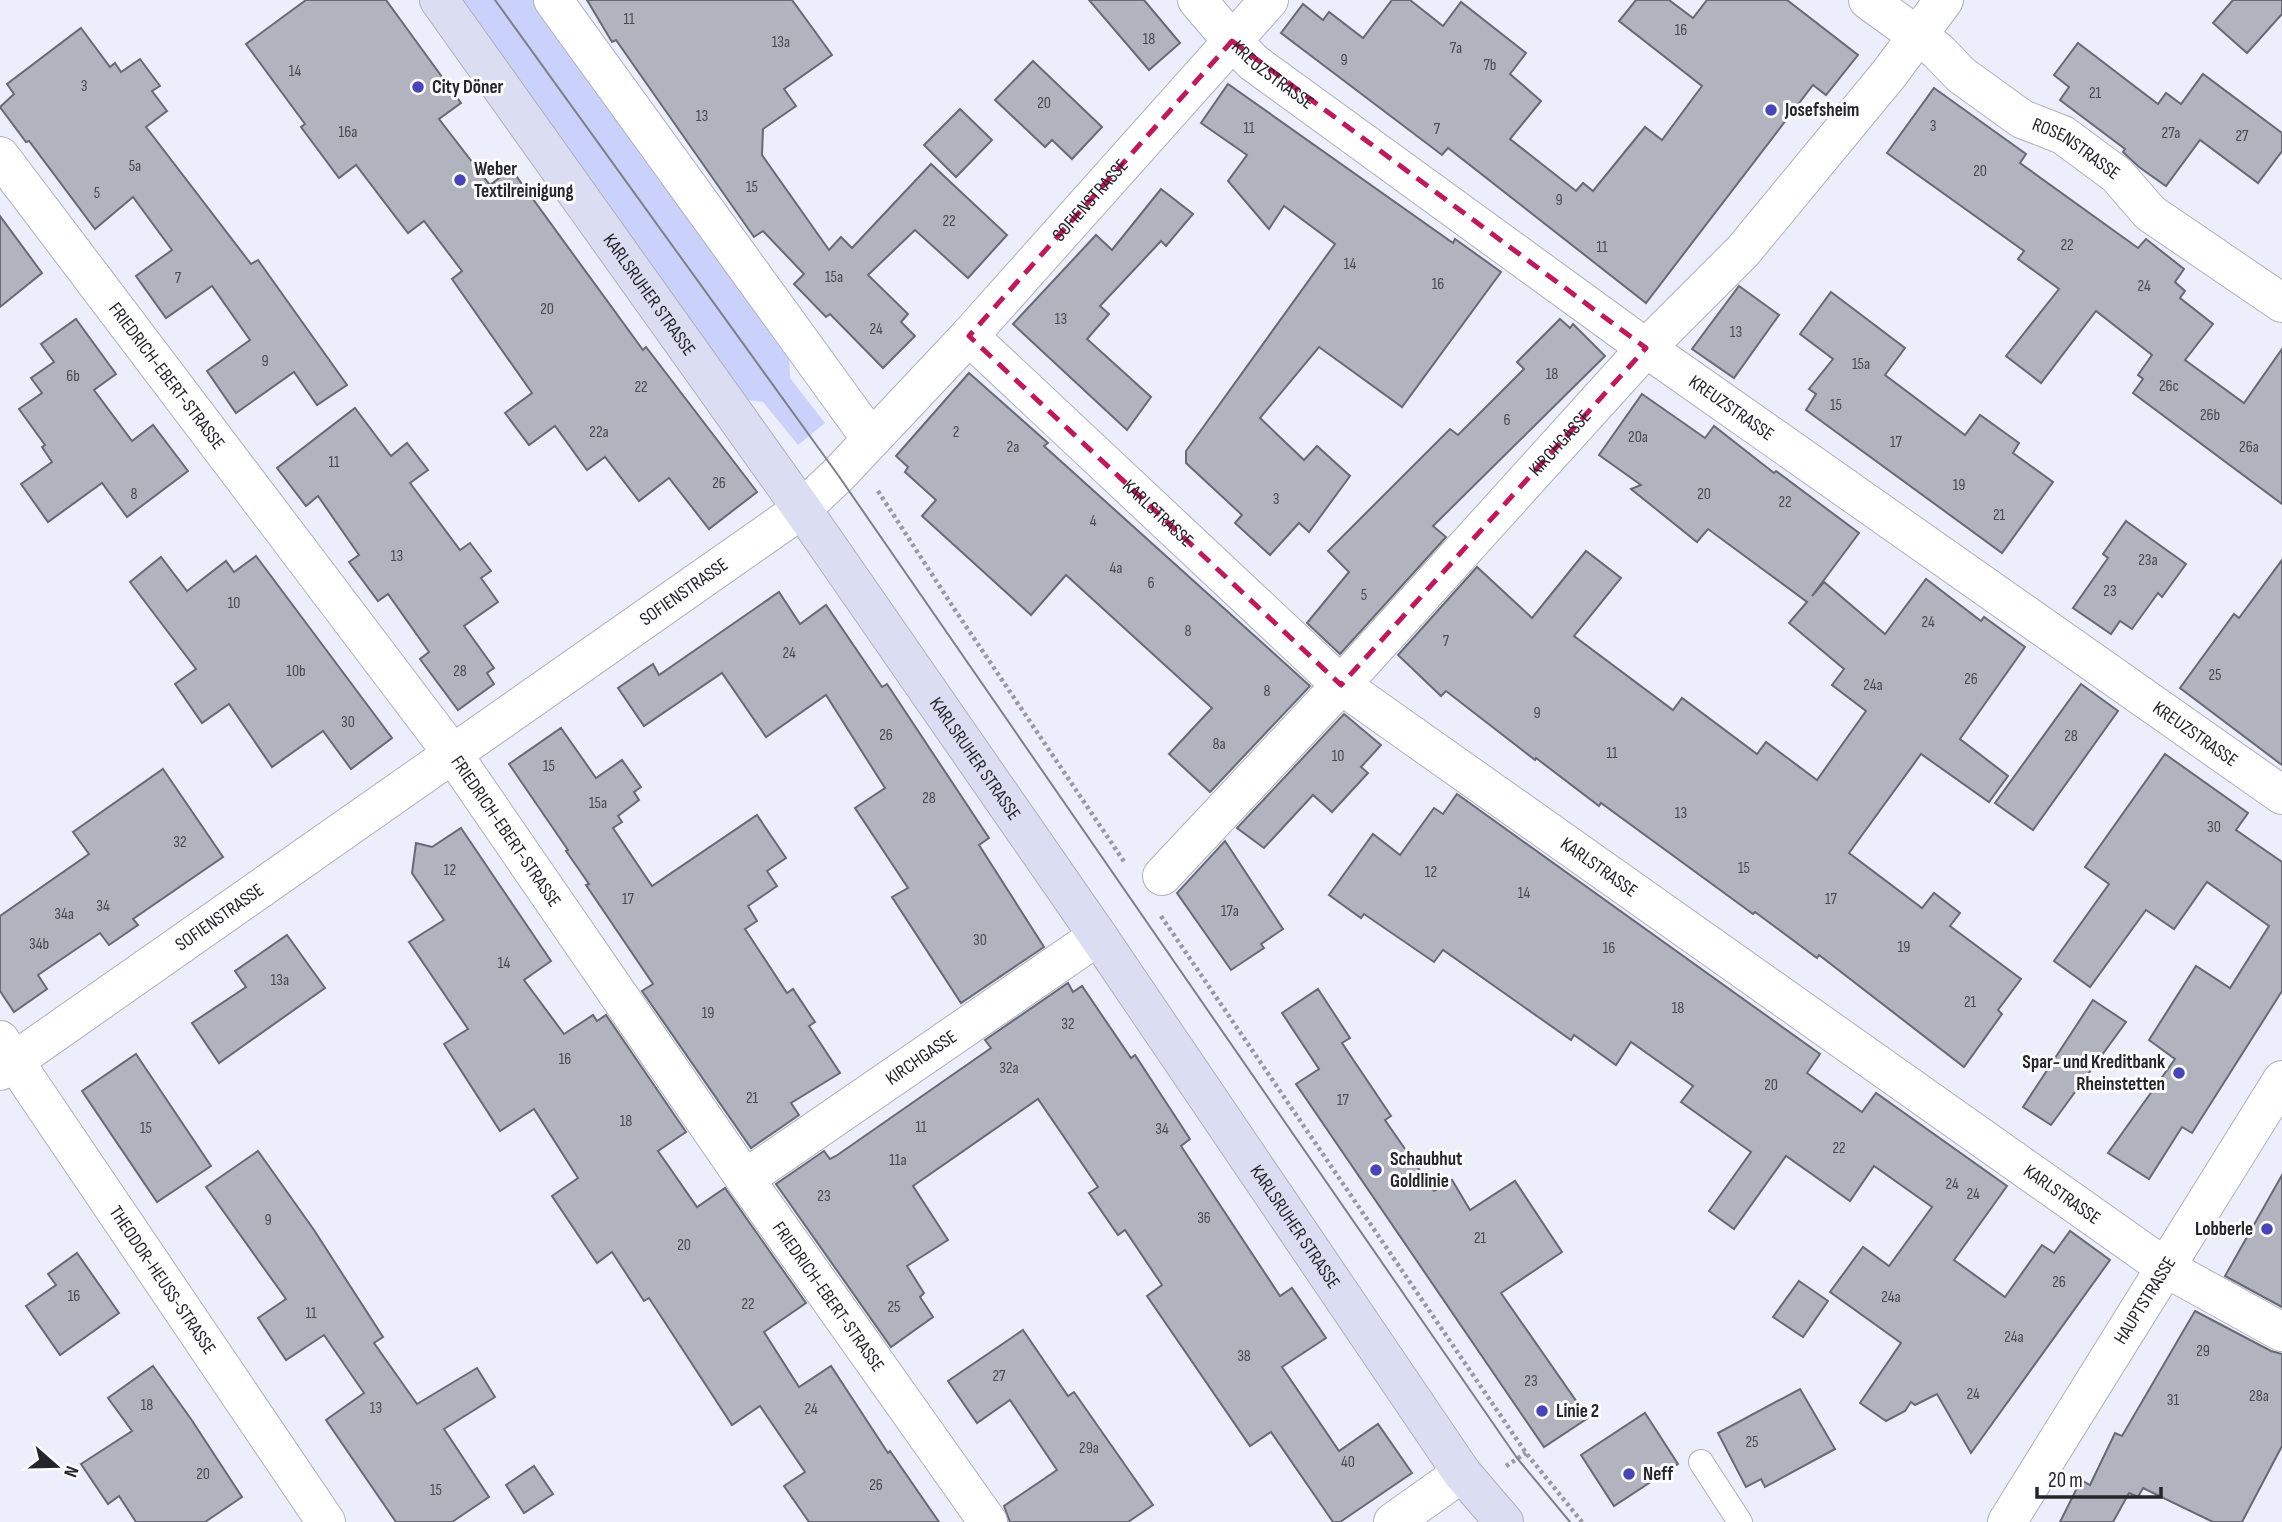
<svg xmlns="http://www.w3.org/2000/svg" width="2282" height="1522" font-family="'Sofia Sans Condensed',sans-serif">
  <rect width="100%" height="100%" fill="#eceffb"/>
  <!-- green -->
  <path fill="#cad1fa" d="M460 0H539L789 344 790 378 825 423 798 445 763 402 740 399Z"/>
  <!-- building -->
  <g fill="#b1b4bf" stroke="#676974" stroke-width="2">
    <path d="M306 0H386L461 103 439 119 490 185 511 169 643 350 646 347 757 492 709 529 669 478 639 501 605 457 587 470 555 426 529 445 505 413 532 393 452 279 462 271 424 221 408 233 356 165 339 178 301 127 305 124 246 44Z"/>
    <path d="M587 0H792L832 55 784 89 796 106 763 129 762 155 829 250 841 237 852 248 931 164 1007 235 968 278 915 230 868 275 908 314 901 322 915 336 883 368 830 314 826 317 794 284 804 274 763 231 754 237 616 40 612 42Z"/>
    <path d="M1089 0H1144L1180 43 1149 70Z"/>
    <path d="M1392 0H1410L1443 26 1461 2 1526 53 1510 74 1541 101 1510 139 1576 191 1583 183 1593 191 1645 127 1662 140 1702 86 1619 21 1636 0H1669L1693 18 1707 0H1787L1858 55 1826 95 1813 85 1646 303 1448 148 1442 155 1281 33 1303 4 1323 20 1329 12 1363 38Z"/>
    <path d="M2233 0H2282V14L2247 53 2213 23Z"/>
    <path d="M81 28 110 67 115 63 121 72 140 59 160 86 152 91 167 111 146 127 251 264 258 260 347 385 317 405 294 372 236 413 207 371 250 340 212 286 166 318 136 276 172 250 133 197 95 229 29 141 26 142 0 107 14 94 7 84Z"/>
    <path d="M2078 43 2158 104 2166 93 2181 104 2203 74 2282 133V151L2258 183 2200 140 2166 186 2139 167 2123 152 2125 149 2060 100 2069 87 2054 75Z"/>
    <path d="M1033 61 1102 127 1072 159 1052 140 1045 147 995 100Z"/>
    <path d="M1228 84 1453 243 1455 239 1501 272 1402 407 1319 347 1260 418 1304 460 1317 446 1350 476 1309 532 1299 523 1270 555 1235 523 1242 515 1186 463V451L1335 244 1284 206 1269 229 1228 181 1247 155 1201 123Z"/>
    <path d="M1934 88 2026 154 2020 163 2138 248 2146 239 2184 269 2175 282 2185 291 2180 298 2213 324 2185 360 2244 403 2282 349V504L2133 393 2143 379 2138 375 2152 355 2096 311 2041 383 2006 356 2059 289 2018 259 2024 251 1887 153Z"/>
    <path d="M960 109 992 140 956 177 924 145Z"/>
    <path d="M1161 189 1193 214 1166 246 1161 241 1100 306 1109 314 1087 339 1151 397 1127 430 1013 324 1096 235 1112 250Z"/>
    <path d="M0 216 42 273 0 307Z"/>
    <path d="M1739 286 1779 315 1734 378 1692 349Z"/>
    <path d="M1831 292 1905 348 1885 375 1965 435 1980 415 2019 443 2013 453 2053 482 2002 553 1806 410 1816 394 1809 389 1833 359 1800 334Z"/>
    <path d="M76 319 116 374 94 390 132 441 153 425 188 471 127 517 102 483 48 522 21 484 52 462 42 447 45 445 19 409 42 393 31 378 54 362 41 344Z"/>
    <path d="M1560 319 1570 328 1573 324 1605 356 1433 526 1446 537 1340 654 1307 623 1349 572 1328 551 1450 429 1458 435 1524 369 1517 362Z"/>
    <path d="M969 373 1048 443 1044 446 1310 686 1210 792 1169 754 1212 708 1066 575 1031 615 922 516 936 500 905 472 908 467 896 456Z"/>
    <path d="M1642 394 1705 438 1714 426 1774 473 1776 471 1859 533 1812 596 1824 582 1885 634 1926 579 1981 621 1984 617 2025 647 1960 739 2008 776 1989 802 1921 754 1849 853 1922 908 1934 893 1960 913 1950 926 2021 979 1998 1010 2002 1014 1964 1067 1819 955 1817 958 1755 912 1753 914 1601 803 1599 806 1536 758 1535 760 1446 691 1441 696 1398 655 1477 567 1532 618 1586 551 1621 578 1574 636 1673 710 1682 698 1757 754 1766 742 1817 780 1866 711 1832 685 1844 669 1789 623 1807 602 1708 529 1697 542 1631 489 1641 485 1599 455Z"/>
    <path d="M355 408 391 456 407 443 428 470 410 483 460 550 470 543 491 571 481 578 498 602 464 626 494 668 487 673 494 684 458 710 420 659 429 652 388 594 378 601 349 562 359 555 318 496 306 506 277 468Z"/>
    <path d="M2126 521 2186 564 2162 597 2158 593 2132 629 2120 621 2111 634 2073 608 2108 558 2103 554Z"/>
    <path d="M256 556 392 738 351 769 323 731 272 767 229 704 202 723 175 684 196 669 130 582 161 557 187 591 226 561 234 572Z"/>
    <path d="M2282 560V765L2180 688 2234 614 2239 618Z"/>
    <path d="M779 592 800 624 826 605 882 687 887 684 989 838 979 845 1044 947 961 1003 892 897 908 888 855 808 885 788 826 695 766 737 722 673 644 726 618 688 653 664 659 675Z"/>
    <path d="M2081 684 2118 711 2033 830 1995 803Z"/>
    <path d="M1344 714 1381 745 1361 767 1368 773 1332 812 1313 795 1264 848 1237 828Z"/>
    <path d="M561 728 596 778 622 760 641 787 634 792 639 800 618 816 622 822 613 828 652 886 757 815 786 858 767 871 777 886 748 906 757 921 745 929 787 993 793 989 815 1022 809 1026 840 1073 791 1103 799 1115 751 1148 642 991 653 984 586 885 589 884 566 851 568 850 509 764Z"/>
    <path d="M2165 754 2248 813 2236 830 2282 862V991L2192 1133 2182 1127 2149 1179 2108 1153 2175 1059 2149 1040 2196 966 2230 988 2269 926 2207 882 2174 929 2146 910 2090 987 2054 961 2109 884 2085 867Z"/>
    <path d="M163 769 223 857 133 919 138 925 109 945 100 933 38 975 47 989 14 1012 0 991V916L89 854 73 832Z"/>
    <path d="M1457 794 1820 1054 1807 1073 1862 1112 1876 1093 2007 1186 1954 1260 2005 1297 2042 1245 2054 1253 2070 1231 2110 1260 1971 1453 1937 1394 1915 1405 1911 1402 1905 1411 1886 1421 1860 1403 1901 1343 1830 1292 1863 1247 1889 1266 1932 1207 1874 1166 1850 1201 1786 1156 1734 1229 1709 1211 1751 1152 1681 1102 1693 1086 1631 1042 1616 1065 1574 1035 1571 1040 1443 950 1434 962 1364 914 1361 918 1329 895 1373 834 1400 855 1434 808 1443 814Z"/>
    <path d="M461 828 551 961 524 980 564 1034 593 1015 597 1021 606 1015 686 1132 658 1151 697 1207 725 1188 806 1303 764 1332 799 1387 831 1366 888 1453 890 1451 939 1522H809L784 1486 805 1472 760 1406 732 1425 649 1298 644 1301 612 1252 597 1263 552 1196 578 1178 534 1109 500 1131 444 1044 468 1029 409 942 444 920 412 873 416 843 432 847Z"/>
    <path d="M1225 841 1283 929 1261 944 1264 948 1231 970 1177 893Z"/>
    <path d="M287 935 325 988 219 1063 192 1023 246 987 235 971Z"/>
    <path d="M1068 983 1073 992 1082 986 1131 1058 1135 1055 1190 1139 1181 1146 1280 1296 1292 1288 1326 1338 1282 1367 1339 1451 1378 1424 1412 1473 1340 1522H1333L1271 1432 1250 1446 1147 1296 1162 1285 1125 1230 1118 1235 1089 1193 1098 1187 1038 1099 913 1186 948 1240 907 1266 924 1293 920 1297 933 1317 891 1347 776 1184 824 1151 830 1159 836 1156 991 1048 985 1040Z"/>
    <path d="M1318 989 1350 1038 1342 1043 1391 1116 1385 1120 1434 1191 1452 1180 1470 1210 1515 1181 1562 1252 1501 1293 1588 1418 1544 1447 1296 1084 1319 1069 1282 1013Z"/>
    <path d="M2093 1000 2126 1022 2051 1125 2023 1107Z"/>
    <path d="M136 1054 211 1166 157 1202 82 1091Z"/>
    <path d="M258 1151 314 1230 383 1337 374 1343 417 1404 477 1368 495 1397 444 1429 489 1497 452 1522H396L326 1420 364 1393 324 1335 286 1360 258 1318 286 1299 206 1187Z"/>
    <path d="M2282 1175V1307L2225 1276Z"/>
    <path d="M77 1253 119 1313 60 1355 26 1306 56 1285 48 1274Z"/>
    <path d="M1799 1281 1828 1301 1803 1337 1773 1317Z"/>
    <path d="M2195 1311 2271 1351 2282 1354V1446L2242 1522H2213L2143 1488 2138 1497 2129 1493 2113 1522H2060L2081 1480 2090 1485 2115 1433 2122 1436Z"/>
    <path d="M1023 1330 1068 1396 1074 1392 1153 1505 1128 1522H1010L1004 1506 1057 1470 1010 1400 977 1423 948 1381Z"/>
    <path d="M153 1366 191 1419 242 1497 205 1522H136L119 1496 108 1504 81 1464 132 1431 108 1398Z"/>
    <path d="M1800 1389 1835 1449 1765 1487 1761 1479 1746 1487 1718 1433Z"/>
    <path d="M1645 1413 1678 1464 1614 1506 1581 1455Z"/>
    <path d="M534 1466 553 1494 524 1513 506 1485Z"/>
  </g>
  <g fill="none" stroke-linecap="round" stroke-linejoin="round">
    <!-- lane casing -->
    <g stroke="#aeb0bc" stroke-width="26">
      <path id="lane" d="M1701 1462 1740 1522"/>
    </g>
    <!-- street casing -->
    <g stroke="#aeb0bc" stroke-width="40">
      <g id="street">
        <path d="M553 0 871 439"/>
        <path id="s1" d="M1197 0 1232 41 1254 63 1646 348 2282 795"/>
        <path id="s2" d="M1868 0 1938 51 1961 75 2022 119 2063 135 2117 175 2150 213 2282 303"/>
        <path id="s3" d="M0 156 452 753 745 1179 988 1522"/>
        <path id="s4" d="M969 336 1341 685 2166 1268 2282 1332"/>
        <path id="s5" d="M1162 876 1341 685 1646 348 1743 251 1889 74 1944 0"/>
        <path id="s6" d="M0 1040 326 1522"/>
        <path id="s7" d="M0 1071 802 509 838 475 969 336 1269 0"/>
        <path id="s8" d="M745 1179 1098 936"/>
        <path d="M1393 1522 1462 1473"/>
        <path id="s9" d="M2007 1522 2282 1080"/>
      </g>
    </g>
    <!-- secondary casing -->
    <g stroke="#aeb0bc" stroke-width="40">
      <g id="secondary">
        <path id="s10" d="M439 0 802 509 1098 936 1462 1473 1504 1522"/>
      </g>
    </g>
    <!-- path -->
    <g stroke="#999aa3" stroke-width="4.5" stroke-dasharray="3.5 3.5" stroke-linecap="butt">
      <path d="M878 491 955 610 1125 863"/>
      <path d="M1161 916 1526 1453 1582 1522"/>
      <path d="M1506 1466 1526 1453"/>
    </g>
    <!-- lane -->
    <use href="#lane" stroke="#fff" stroke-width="24"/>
    <!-- street -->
    <use href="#street" stroke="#fff" stroke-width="38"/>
    <!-- secondary -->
    <use href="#secondary" stroke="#dbddf2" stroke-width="38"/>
    <!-- tram -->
    <path stroke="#7e8088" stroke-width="2" d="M495 0 838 475 1517 1458 1570 1522"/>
  </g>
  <!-- marked area -->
  <path fill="none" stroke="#c2185b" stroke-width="5" stroke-dasharray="14 9" stroke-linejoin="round" d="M1232 41 1646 348 1341 685 969 336Z"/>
  <!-- markers -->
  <g fill="#4744ba" stroke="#fcfcff" stroke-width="2.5">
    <circle cx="418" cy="87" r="7"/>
    <circle cx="1771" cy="110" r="7"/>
    <circle cx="460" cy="180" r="7"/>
    <circle cx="2179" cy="1073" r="7"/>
    <circle cx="1376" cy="1170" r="7"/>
    <circle cx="2267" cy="1229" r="7"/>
    <circle cx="1542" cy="1411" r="7"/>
    <circle cx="1629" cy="1474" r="7"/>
  </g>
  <g text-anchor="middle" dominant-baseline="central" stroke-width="6" stroke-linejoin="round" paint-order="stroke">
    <!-- number labels -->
    <g font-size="16" fill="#48494f">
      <text x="629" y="19">11</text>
      <text x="1681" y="30">16</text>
      <text x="1149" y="39">18</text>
      <text x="781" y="42">13a</text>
      <text x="1456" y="48">7a</text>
      <text x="1344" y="60">9</text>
      <text x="1490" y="65">7b</text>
      <text x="295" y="71">14</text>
      <text x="84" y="86">3</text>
      <text x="2095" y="93">21</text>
      <text x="1044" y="103">20</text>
      <text x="702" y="116">13</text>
      <text x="1933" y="126">3</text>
      <text x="1249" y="128">11</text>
      <text x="1437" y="129">7</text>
      <text x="348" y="132">16a</text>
      <text x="2171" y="133">27a</text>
      <text x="2242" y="136">27</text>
      <text x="135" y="166">5a</text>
      <text x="1980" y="171">20</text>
      <text x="752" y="187">15</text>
      <text x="97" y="193">5</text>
      <text x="1559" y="200">9</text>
      <text x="949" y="221">22</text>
      <text x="2067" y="245">22</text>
      <text x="1602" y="247">11</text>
      <text x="1350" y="264">14</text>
      <text x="834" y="277">15a</text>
      <text x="178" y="278">7</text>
      <text x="1438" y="284">16</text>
      <text x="2144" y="286">24</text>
      <text x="547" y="309">20</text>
      <text x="1061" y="319">13</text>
      <text x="876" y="329">24</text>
      <text x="1736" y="332">13</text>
      <text x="265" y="361">9</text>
      <text x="1861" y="364">15a</text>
      <text x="1552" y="374">18</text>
      <text x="73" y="376">6b</text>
      <text x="2169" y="386">26c</text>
      <text x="641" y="387">22</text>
      <text x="1836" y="405">15</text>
      <text x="2210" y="415">26b</text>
      <text x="1507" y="420">6</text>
      <text x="599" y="432">22a</text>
      <text x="956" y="432">2</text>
      <text x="1638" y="437">20a</text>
      <text x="1896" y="442">17</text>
      <text x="1013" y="447">2a</text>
      <text x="2249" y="447">26a</text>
      <text x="334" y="462">11</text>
      <text x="719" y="483">26</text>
      <text x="1959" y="485">19</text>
      <text x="134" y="494">8</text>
      <text x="1704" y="494">20</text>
      <text x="1276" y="499">3</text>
      <text x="1785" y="502">22</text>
      <text x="1999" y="515">21</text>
      <text x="1093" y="521">4</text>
      <text x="397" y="556">13</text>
      <text x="2148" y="560">23a</text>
      <text x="1116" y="568">4a</text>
      <text x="1151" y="583">6</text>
      <text x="2110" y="591">23</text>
      <text x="1364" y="595">5</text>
      <text x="234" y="603">10</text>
      <text x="1928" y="622">24</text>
      <text x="1188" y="631">8</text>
      <text x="1446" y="641">7</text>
      <text x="789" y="653">24</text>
      <text x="296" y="671">10b</text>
      <text x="460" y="671">28</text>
      <text x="2215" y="675">25</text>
      <text x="1971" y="679">26</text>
      <text x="1873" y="685">24a</text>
      <text x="1267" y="691">8</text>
      <text x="1537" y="713">9</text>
      <text x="348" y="722">30</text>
      <text x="886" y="735">26</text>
      <text x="2071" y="736">28</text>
      <text x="1219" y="744">8a</text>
      <text x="1612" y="753">11</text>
      <text x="1338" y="756">10</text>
      <text x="549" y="766">15</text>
      <text x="929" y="798">28</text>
      <text x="598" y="803">15a</text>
      <text x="1681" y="813">13</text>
      <text x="2214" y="827">30</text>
      <text x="180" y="842">32</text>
      <text x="1744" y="868">15</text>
      <text x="450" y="870">12</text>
      <text x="1431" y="872">12</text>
      <text x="1524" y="893">14</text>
      <text x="628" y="899">17</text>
      <text x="1831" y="899">17</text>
      <text x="103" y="906">34</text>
      <text x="1230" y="911">17a</text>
      <text x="64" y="914">34a</text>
      <text x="980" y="940">30</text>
      <text x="39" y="944">34b</text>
      <text x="1904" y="947">19</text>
      <text x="1609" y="948">16</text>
      <text x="504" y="963">14</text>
      <text x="280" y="980">13a</text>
      <text x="1970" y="1002">21</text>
      <text x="1678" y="1008">18</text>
      <text x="708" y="1013">19</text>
      <text x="1068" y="1024">32</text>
      <text x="565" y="1059">16</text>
      <text x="1009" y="1068">32a</text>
      <text x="1771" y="1085">20</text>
      <text x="752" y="1098">21</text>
      <text x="1343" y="1100">17</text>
      <text x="626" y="1121">18</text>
      <text x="921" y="1127">11</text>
      <text x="146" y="1128">15</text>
      <text x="1162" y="1129">34</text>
      <text x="1839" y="1148">22</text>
      <text x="898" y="1160">11a</text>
      <text x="1952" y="1184">24</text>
      <text x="1973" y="1194">24</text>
      <text x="824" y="1196">23</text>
      <text x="1204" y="1218">36</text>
      <text x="268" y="1220">9</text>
      <text x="1480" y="1238">21</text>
      <text x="684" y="1245">20</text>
      <text x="2059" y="1282">26</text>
      <text x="74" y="1296">16</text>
      <text x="1891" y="1297">24a</text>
      <text x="748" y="1304">22</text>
      <text x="894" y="1307">25</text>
      <text x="311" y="1313">11</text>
      <text x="2014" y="1337">24a</text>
      <text x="2203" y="1351">29</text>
      <text x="1244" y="1356">38</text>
      <text x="999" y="1376">27</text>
      <text x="1531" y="1381">23</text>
      <text x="1973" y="1394">24</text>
      <text x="2259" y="1396">28a</text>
      <text x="2173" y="1400">31</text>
      <text x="147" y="1405">18</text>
      <text x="376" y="1408">13</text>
      <text x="811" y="1409">24</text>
      <text x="1752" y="1442">25</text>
      <text x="1089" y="1448">29a</text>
      <text x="1348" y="1462">40</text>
      <text x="203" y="1474">20</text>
      <text x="876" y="1485">26</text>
      <text x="436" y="1490">15</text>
    </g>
    <!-- street labels -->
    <g font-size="19" fill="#25252a" stroke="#fcfcff">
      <text stroke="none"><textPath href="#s1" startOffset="107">KREUZSTRASSE</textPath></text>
      <text stroke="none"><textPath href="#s2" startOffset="257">ROSENSTRASSE</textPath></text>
      <text stroke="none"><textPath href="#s7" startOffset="1402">SOFIENSTRASSE</textPath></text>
      <text stroke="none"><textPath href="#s10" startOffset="362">KARLSRUHER STRASSE</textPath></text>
      <text stroke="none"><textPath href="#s3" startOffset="276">FRIEDRICH-EBERT-STRASSE</textPath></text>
      <text stroke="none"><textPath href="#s1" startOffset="674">KREUZSTRASSE</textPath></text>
      <text stroke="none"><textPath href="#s5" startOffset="588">KIRCHGASSE</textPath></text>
      <text stroke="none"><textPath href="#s4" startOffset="259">KARLSTRASSE</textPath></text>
      <text stroke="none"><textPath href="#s7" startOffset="835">SOFIENSTRASSE</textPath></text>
      <text stroke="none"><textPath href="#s1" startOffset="1241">KREUZSTRASSE</textPath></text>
      <text stroke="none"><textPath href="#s10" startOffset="929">KARLSRUHER STRASSE</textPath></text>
      <text stroke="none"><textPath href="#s3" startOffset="844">FRIEDRICH-EBERT-STRASSE</textPath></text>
      <text stroke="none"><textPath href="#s4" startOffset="826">KARLSTRASSE</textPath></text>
      <text stroke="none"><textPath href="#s7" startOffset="268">SOFIENSTRASSE</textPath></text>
      <text stroke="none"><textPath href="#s8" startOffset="214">KIRCHGASSE</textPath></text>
      <text stroke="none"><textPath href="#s4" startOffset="1393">KARLSTRASSE</textPath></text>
      <text stroke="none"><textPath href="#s10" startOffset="1496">KARLSRUHER STRASSE</textPath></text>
      <text stroke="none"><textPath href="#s6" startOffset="290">THEODOR-HEUSS-STRASSE</textPath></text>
      <text stroke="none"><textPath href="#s3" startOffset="1410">FRIEDRICH-EBERT-STRASSE</textPath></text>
      <text stroke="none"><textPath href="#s9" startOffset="261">HAUPTSTRASSE</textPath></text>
    </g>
    <!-- poi labels -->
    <g font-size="19" font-weight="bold" fill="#25252a" stroke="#fcfcff" text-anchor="start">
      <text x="432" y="87">City Döner</text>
      <text x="1785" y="110">Josefsheim</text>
      <text x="474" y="169">Weber<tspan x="474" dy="22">Textilreinigung</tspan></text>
      <text x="2165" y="1062" text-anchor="end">Spar- und Kreditbank<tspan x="2165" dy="22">Rheinstetten</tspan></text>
      <text x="1390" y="1159">Schaubhut<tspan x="1390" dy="22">Goldlinie</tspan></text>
      <text x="2253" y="1229" text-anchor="end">Lobberle</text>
      <text x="1556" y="1411">Linie 2</text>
      <text x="1643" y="1474">Neff</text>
    </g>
  </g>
  <!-- north arrow -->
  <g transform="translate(56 1466) rotate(110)" stroke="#fcfcff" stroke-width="5" paint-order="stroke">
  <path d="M0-5L12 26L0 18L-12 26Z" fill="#25252a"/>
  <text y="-10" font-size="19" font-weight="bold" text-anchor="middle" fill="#25252a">N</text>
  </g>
  <!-- scale -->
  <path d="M2037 1487v10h124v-10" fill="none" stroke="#25252a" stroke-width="3.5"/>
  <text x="2048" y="1487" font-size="21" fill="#25252a" stroke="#fcfcff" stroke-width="5" paint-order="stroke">20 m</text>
</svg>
